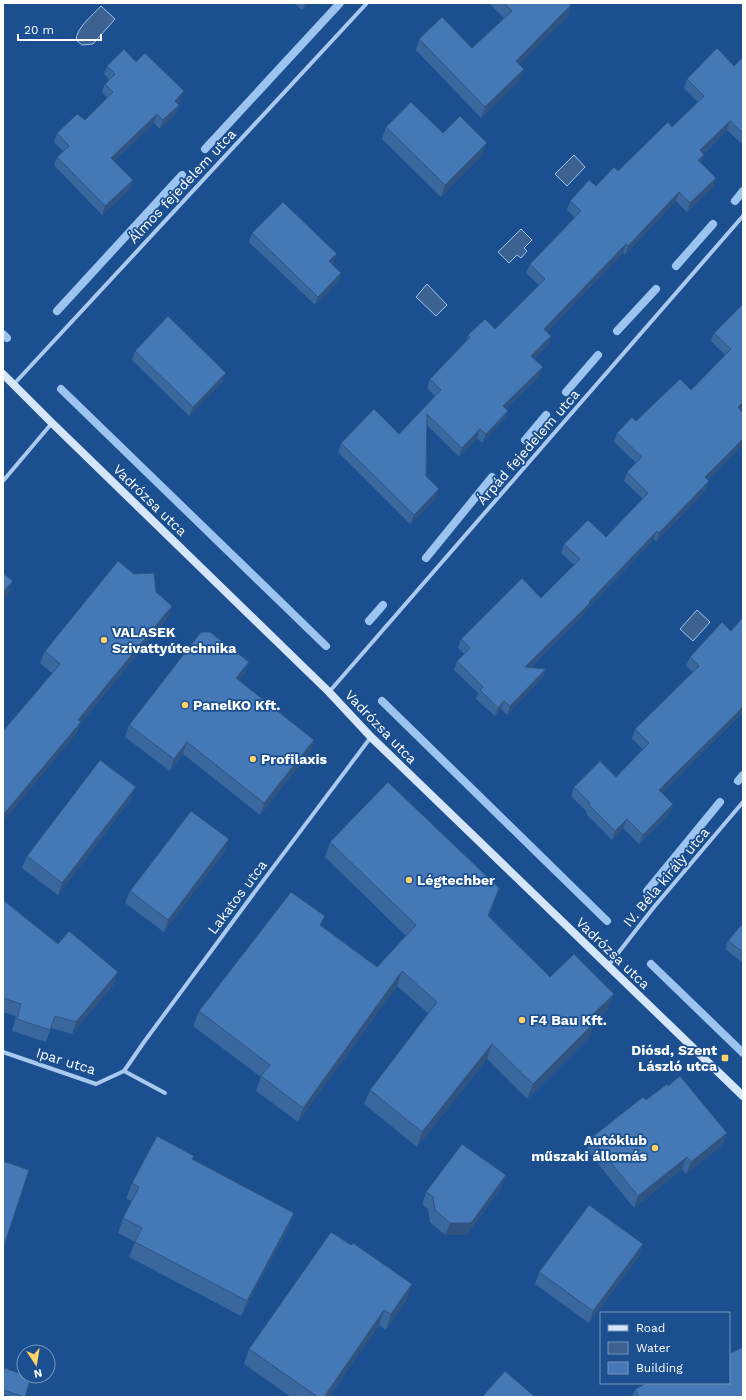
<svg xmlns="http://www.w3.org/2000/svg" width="746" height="1400" font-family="'Work Sans',sans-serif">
  <rect width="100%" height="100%" fill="#1b4f8f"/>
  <!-- water -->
  <g fill="#3c6290" stroke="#9cc4f0">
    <path d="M101 6 115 19 93 44 82 45 76 40C77 27 92 16 101 6Z"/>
    <path d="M574 155 585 167 567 186 555 174Z"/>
    <path d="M521 229 532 240 524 248 527 251 521 258 517 255 509 263 498 252Z"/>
    <path d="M427 284 447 305 436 316 416 297Z"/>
    <path d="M697 610 710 622 693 641 680 629Z"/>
  </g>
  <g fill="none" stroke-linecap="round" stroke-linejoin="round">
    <!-- stream -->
    <g stroke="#9cc4f0" stroke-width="8">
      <path d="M205 149 340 3"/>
      <path d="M735 201 743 191"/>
      <path d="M676 266 713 224"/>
      <path d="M57 311 182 175"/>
      <path d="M617 331 656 289"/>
      <path d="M3 334 7 338"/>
      <path d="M61 389 326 646"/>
      <path d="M566 392 598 355"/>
      <path d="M525 440 546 415"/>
      <path d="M426 558 492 477"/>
      <path d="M369 621 383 605"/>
      <path d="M382 701 607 921"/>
      <path d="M738 781 743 775"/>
      <path d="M647 891 720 802"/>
      <path d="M651 964 743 1053"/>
    </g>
    <!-- street -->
    <g stroke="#a9c9ee" stroke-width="4">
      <path d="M14 384 367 3"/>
      <path d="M3 481 52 423"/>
      <path d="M329 692 743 216"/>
      <path d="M608 966 654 907 743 802"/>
      <path d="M3 1052 96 1084 124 1071 165 1093"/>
      <path d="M124 1071 144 1042 251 897 371 737"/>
    </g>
    <!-- secondary -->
    <path stroke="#d6e6fa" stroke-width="8" d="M3 374 52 423 329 692 371 737 743 1096"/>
  </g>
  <!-- wall -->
  <g fill="#3a679d">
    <path d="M294 3H309L302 10Z"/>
    <path d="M489 3H569L571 5 568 16 519 64 520 80 481 118 416 50 419 39 472 48 504 18Z"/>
    <path d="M743 57V145L727 130 703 154 701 163 713 187 687 212 676 201 625 255 623 253 547 332 551 336 548 345 534 359 543 367 539 376 506 409 508 411 504 419 482 443 477 438 459 457 427 425 426 476 436 498 410 524 338 452 341 443 399 434 435 396 427 388 430 379 466 342 468 335 495 329 539 285 526 273 530 264 575 218 567 210 570 201 596 186 618 171 672 127 698 102 684 88 687 79 734 66Z"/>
    <path d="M136 62 181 100 178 103 179 105 176 113 160 129 154 123 114 161 133 180 130 189 102 215 54 165 57 157 63 151 54 142 57 133 85 120 107 98 102 92 105 84 109 79 104 74 107 66Z"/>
    <path d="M386 127 443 133 482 155 441 197 382 139Z"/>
    <path d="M252 233 334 262 332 264 341 273 338 282 315 305 249 242Z"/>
    <path d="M743 304V407L740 410 743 444 708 480 706 490 656 542 654 539 588 608 587 611 530 668 546 669 543 677 507 715 501 709 495 716 476 699 478 693 454 670 457 661 464 654 458 648 461 639 541 598 574 565 561 553 564 544 606 537 643 499 624 481 627 472 636 463 614 442 617 433 691 390 725 355 711 341 714 333Z"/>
    <path d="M135 351 223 381 189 416 132 360Z"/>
    <path d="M156 592 172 606 168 617 80 724 76 734 52 673 40 663 45 651Z"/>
    <path d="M743 617V712L662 793 673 804 670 813 639 844 623 828 612 840 587 815 586 811 571 796 574 787 616 777 643 750 632 738 635 729 693 672 686 666 690 657 731 631Z"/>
    <path d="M249 662 244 674 239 680 314 740 310 752 260 815 183 754 170 771 125 737 129 725Z"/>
    <path d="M131 799 58 895 22 868 27 856Z"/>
    <path d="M330 842 499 888 489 916 550 977 608 1009 595 1022 589 1037 527 1099 487 1059 417 1147 364 1104 370 1090 428 1013 397 986 298 1122 256 1091 261 1077 193 1026 199 1011 377 967 406 936 325 857Z"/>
    <path d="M225 851 164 932 125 903 130 891Z"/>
    <path d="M3 900 58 944 114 984 72 1034 51 1028 46 1042 12 1031 16 1016 3 1012Z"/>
    <path d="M743 923V963L725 949 728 941Z"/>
    <path d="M668 1086 727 1133 722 1145 686 1174 682 1169 634 1208 587 1150 591 1138Z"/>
    <path d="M194 1156 192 1160 288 1229 241 1316 129 1257 135 1242 118 1233 123 1218 132 1201 126 1199 132 1183Z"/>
    <path d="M501 1188 466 1235H445L430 1222 428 1209 422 1204 426 1192Z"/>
    <path d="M639 1256 589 1323 535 1284 539 1272Z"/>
    <path d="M407 1299 386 1330 379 1325 329 1397H291L244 1364 249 1349Z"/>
    <path d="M3 1374 25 1397H10L3 1394Z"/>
    <path d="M729 1383 743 1397H632L635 1389Z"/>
  </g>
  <!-- shaded-wall -->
  <g fill="#305480">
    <path d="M305 3H309L302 10Z"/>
    <path d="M571 5 568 16 512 72 516 61Z"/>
    <path d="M524 69 520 80 481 118 485 107Z"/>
    <path d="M184 91 181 100 172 109 175 101Z"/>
    <path d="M179 105 176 113 160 129 163 120Z"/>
    <path d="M157 114 154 123 108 166 111 158Z"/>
    <path d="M730 121 727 130 697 159 700 150Z"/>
    <path d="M487 143 482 155 441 197 445 185Z"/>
    <path d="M704 155 701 164 698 160Z"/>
    <path d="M716 178 713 187 687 212 690 203Z"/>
    <path d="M133 180 130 189 102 215 105 206Z"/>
    <path d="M679 192 676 201 625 255 628 246Z"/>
    <path d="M626 244 623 253 541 338 544 329Z"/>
    <path d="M337 254 334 262 326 270 329 261Z"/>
    <path d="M341 273 338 282 315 305 318 297Z"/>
    <path d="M551 336 548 345 528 365 531 356Z"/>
    <path d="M543 367 539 376 500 415 503 406Z"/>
    <path d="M226 373 223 381 189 416 193 407Z"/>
    <path d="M743 402V407L735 416 738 407Z"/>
    <path d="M508 411 504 419 482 443 486 434Z"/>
    <path d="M480 429 477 438 459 457 462 448Z"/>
    <path d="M743 439V444L702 486 705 477Z"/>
    <path d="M709 481 706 490 656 542 659 533Z"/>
    <path d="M439 489 436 498 410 524 414 515Z"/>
    <path d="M657 531 654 539 588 608 587 611 521 676 525 667 589 602Z"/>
    <path d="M13 581 8 596 3 601V592Z"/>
    <path d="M172 606 168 617 80 724 76 734 3 822V815L78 720Z"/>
    <path d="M249 662 244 674 232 690 236 678Z"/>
    <path d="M546 669 543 677 507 715 510 706Z"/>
    <path d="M504 701 501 709 495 716 498 708Z"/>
    <path d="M743 707V712L656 799 659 790Z"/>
    <path d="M314 740 310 752 260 815 264 803Z"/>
    <path d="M187 742 183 754 170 771 174 759Z"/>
    <path d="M136 787 131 799 58 895 62 883Z"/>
    <path d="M673 804 670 813 639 844 643 835Z"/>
    <path d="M627 819 623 828 612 840 615 831Z"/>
    <path d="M229 839 225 851 164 932 168 920Z"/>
    <path d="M499 888 494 903 483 930 488 916Z"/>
    <path d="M402 971 397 986 298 1122 303 1108Z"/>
    <path d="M118 972 114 984 72 1034 76 1022Z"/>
    <path d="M614 994 608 1009 595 1022 589 1037 527 1099 533 1084 590 1017Z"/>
    <path d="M492 1044 487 1059 417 1147 422 1132Z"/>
    <path d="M727 1133 722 1145 686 1174 691 1162Z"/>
    <path d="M687 1157 682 1169 634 1208 638 1196Z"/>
    <path d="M506 1175 501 1188 466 1235H445L450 1223Z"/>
    <path d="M294 1213 288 1229 241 1316 247 1301Z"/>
    <path d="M643 1244 639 1256 589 1323 593 1311Z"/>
    <path d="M412 1284 407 1299 386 1330 391 1314Z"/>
    <path d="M384 1310 379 1325 329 1397H324Z"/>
  </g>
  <!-- building -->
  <g fill="#4478b7" stroke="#305480">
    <path d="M504 3H569L571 5 516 61 524 69 485 107 419 39 442 17 472 48 512 11Z"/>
    <path d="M717 48 734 66 743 57V133L730 121 700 150 704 155 698 160 716 178 690 203 679 192 628 246 626 244 544 329 551 336 531 356 543 367 503 406 508 411 486 434 480 429 462 448 427 414 426 476 439 489 414 515 341 443 374 409 399 434 441 390 430 379 470 337 468 335 485 319 495 329 545 279 530 264 581 211 570 201 589 180 596 186 614 167 618 171 668 122 672 127 704 96 687 79Z"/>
    <path d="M124 49 136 62 145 53 184 91 175 101 179 105 163 120 157 114 111 158 133 180 105 206 57 157 69 146 57 133 77 114 85 120 113 92 105 84 115 74 107 66Z"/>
    <path d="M411 102 443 133 460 116 487 143 445 185 386 127Z"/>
    <path d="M283 202 337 254 329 261 341 273 318 297 252 233Z"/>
    <path d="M743 304V402L738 407 743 413V439L705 477 709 481 659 533 657 531 589 602 590 603 525 667 546 669 510 706 504 701 498 708 480 690 483 687 457 661 470 648 461 639 522 578 541 598 580 559 564 544 588 520 606 537 648 493 627 472 642 457 617 433 632 417 636 421 680 379 691 390 731 349 714 333Z"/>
    <path d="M168 316 226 373 193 407 135 351Z"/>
    <path d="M118 561 134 574 154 573 156 592 172 606 78 720 81 722 3 815V731L60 664 45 651Z"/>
    <path d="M3 573 13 581 3 592Z"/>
    <path d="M743 617V707L659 790 673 804 643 835 627 819 615 831 590 806 589 802 574 787 600 761 616 777 649 743 635 729 699 666 690 657 722 622 731 631Z"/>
    <path d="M201 632H210L249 662 236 678 314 740 264 803 187 742 174 759 129 725Z"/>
    <path d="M100 760 136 787 62 883 27 856Z"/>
    <path d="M388 782 499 888 488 916 550 977 574 954 614 994 590 1017 595 1022 533 1084 492 1044 422 1132 370 1090 437 1002 402 971 303 1108 261 1076 270 1065 199 1011 291 892 325 916 320 925 377 967 416 925 330 842Z"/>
    <path d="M191 811 229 839 168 920 130 891Z"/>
    <path d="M3 900 58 944 69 931 118 972 76 1022 55 1016 50 1030 17 1019 21 1004 3 998Z"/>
    <path d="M743 923V952L728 941Z"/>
    <path d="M680 1076 727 1133 691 1162 687 1157 638 1196 591 1138 643 1097 646 1100 667 1084 668 1086Z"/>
    <path d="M157 1136 194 1156 192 1159 294 1213 247 1301 135 1242 142 1228 123 1218 139 1187 132 1183Z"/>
    <path d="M462 1144 506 1175 471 1223H450L435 1210 433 1197 426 1192Z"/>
    <path d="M3 1161 29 1170 3 1249Z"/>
    <path d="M589 1205 643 1244 593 1311 539 1272Z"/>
    <path d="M331 1232 351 1245 353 1243 412 1284 391 1314 384 1310 324 1397H318L249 1349Z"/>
    <path d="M743 1347V1397H639L635 1389 647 1383H729V1354Z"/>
    <path d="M5 1368 24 1375V1376H28L31 1377 25 1397 3 1390V1374Z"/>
    <path d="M505 1371 535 1397H482Z"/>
  </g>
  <!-- markers -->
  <g fill="#ffd166" stroke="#1b4f8f" stroke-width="1.5">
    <circle cx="104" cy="640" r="4"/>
    <circle cx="185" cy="705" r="4"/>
    <circle cx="253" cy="759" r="4"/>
    <circle cx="409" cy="880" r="4"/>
    <circle cx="522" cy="1020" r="4"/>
    <rect x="721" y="1054" width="8" height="8" rx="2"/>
    <circle cx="655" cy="1148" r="4"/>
  </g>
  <g text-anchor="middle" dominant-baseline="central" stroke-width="3.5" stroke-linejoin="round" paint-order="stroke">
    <!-- street labels -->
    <g font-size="14" fill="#fff" stroke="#1b4f8f">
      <text transform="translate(182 186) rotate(-47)">Álmos fejedelem utca</text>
      <text transform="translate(528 447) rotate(-49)">Árpád fejedelem utca</text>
      <text transform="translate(150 500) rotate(44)">Vadrózsa utca</text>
      <text transform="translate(381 727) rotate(46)">Vadrózsa utca</text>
      <text transform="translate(666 877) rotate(-50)">IV. Béla király utca</text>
      <text transform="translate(237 897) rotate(-53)">Lakatos utca</text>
      <text transform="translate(613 953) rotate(44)">Vadrózsa utca</text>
      <text transform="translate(66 1061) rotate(17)">Ipar utca</text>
    </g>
    <!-- poi labels -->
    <g font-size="14" font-weight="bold" fill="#fff" stroke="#1b4f8f" text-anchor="start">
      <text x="112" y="632">VALASEK<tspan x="112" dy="16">Szivattyútechnika</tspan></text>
      <text x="193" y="705">PanelKO Kft.</text>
      <text x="261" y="759">Profilaxis</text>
      <text x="417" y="880">Légtechber</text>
      <text x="530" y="1020">F4 Bau Kft.</text>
      <text x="717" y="1050" text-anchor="end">Diósd, Szent<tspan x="717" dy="16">László utca</tspan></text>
      <text x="647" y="1140" text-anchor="end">Autóklub<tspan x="647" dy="16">műszaki állomás</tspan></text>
    </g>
  </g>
  <!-- border -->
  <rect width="746" height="1400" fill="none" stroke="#ffffff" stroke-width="8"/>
  <!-- legend -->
  <rect x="600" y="1312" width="130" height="72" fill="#1b4f8f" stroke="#7695bc"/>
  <rect x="608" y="1325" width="20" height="6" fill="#d6e6fa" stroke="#7695bc"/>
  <text x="636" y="1332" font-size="12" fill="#ffffff">Road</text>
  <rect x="608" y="1342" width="20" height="12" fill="#3c6290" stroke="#7695bc"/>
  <text x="636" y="1352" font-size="12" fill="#ffffff">Water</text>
  <rect x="608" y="1362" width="20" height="12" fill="#4478b7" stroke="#7695bc"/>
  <text x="636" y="1372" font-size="12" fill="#ffffff">Building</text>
  <!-- north arrow -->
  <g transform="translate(36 1364) rotate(168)"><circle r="19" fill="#1b4f8f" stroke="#7695bc"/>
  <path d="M0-3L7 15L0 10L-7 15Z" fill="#ffd166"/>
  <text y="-6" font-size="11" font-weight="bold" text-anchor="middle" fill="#ffffff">N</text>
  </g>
  <!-- scale -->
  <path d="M18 34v6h83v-6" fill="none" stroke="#ffffff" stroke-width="2"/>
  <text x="24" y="34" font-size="12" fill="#ffffff" stroke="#1b4f8f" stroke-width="3" paint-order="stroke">20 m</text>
</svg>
